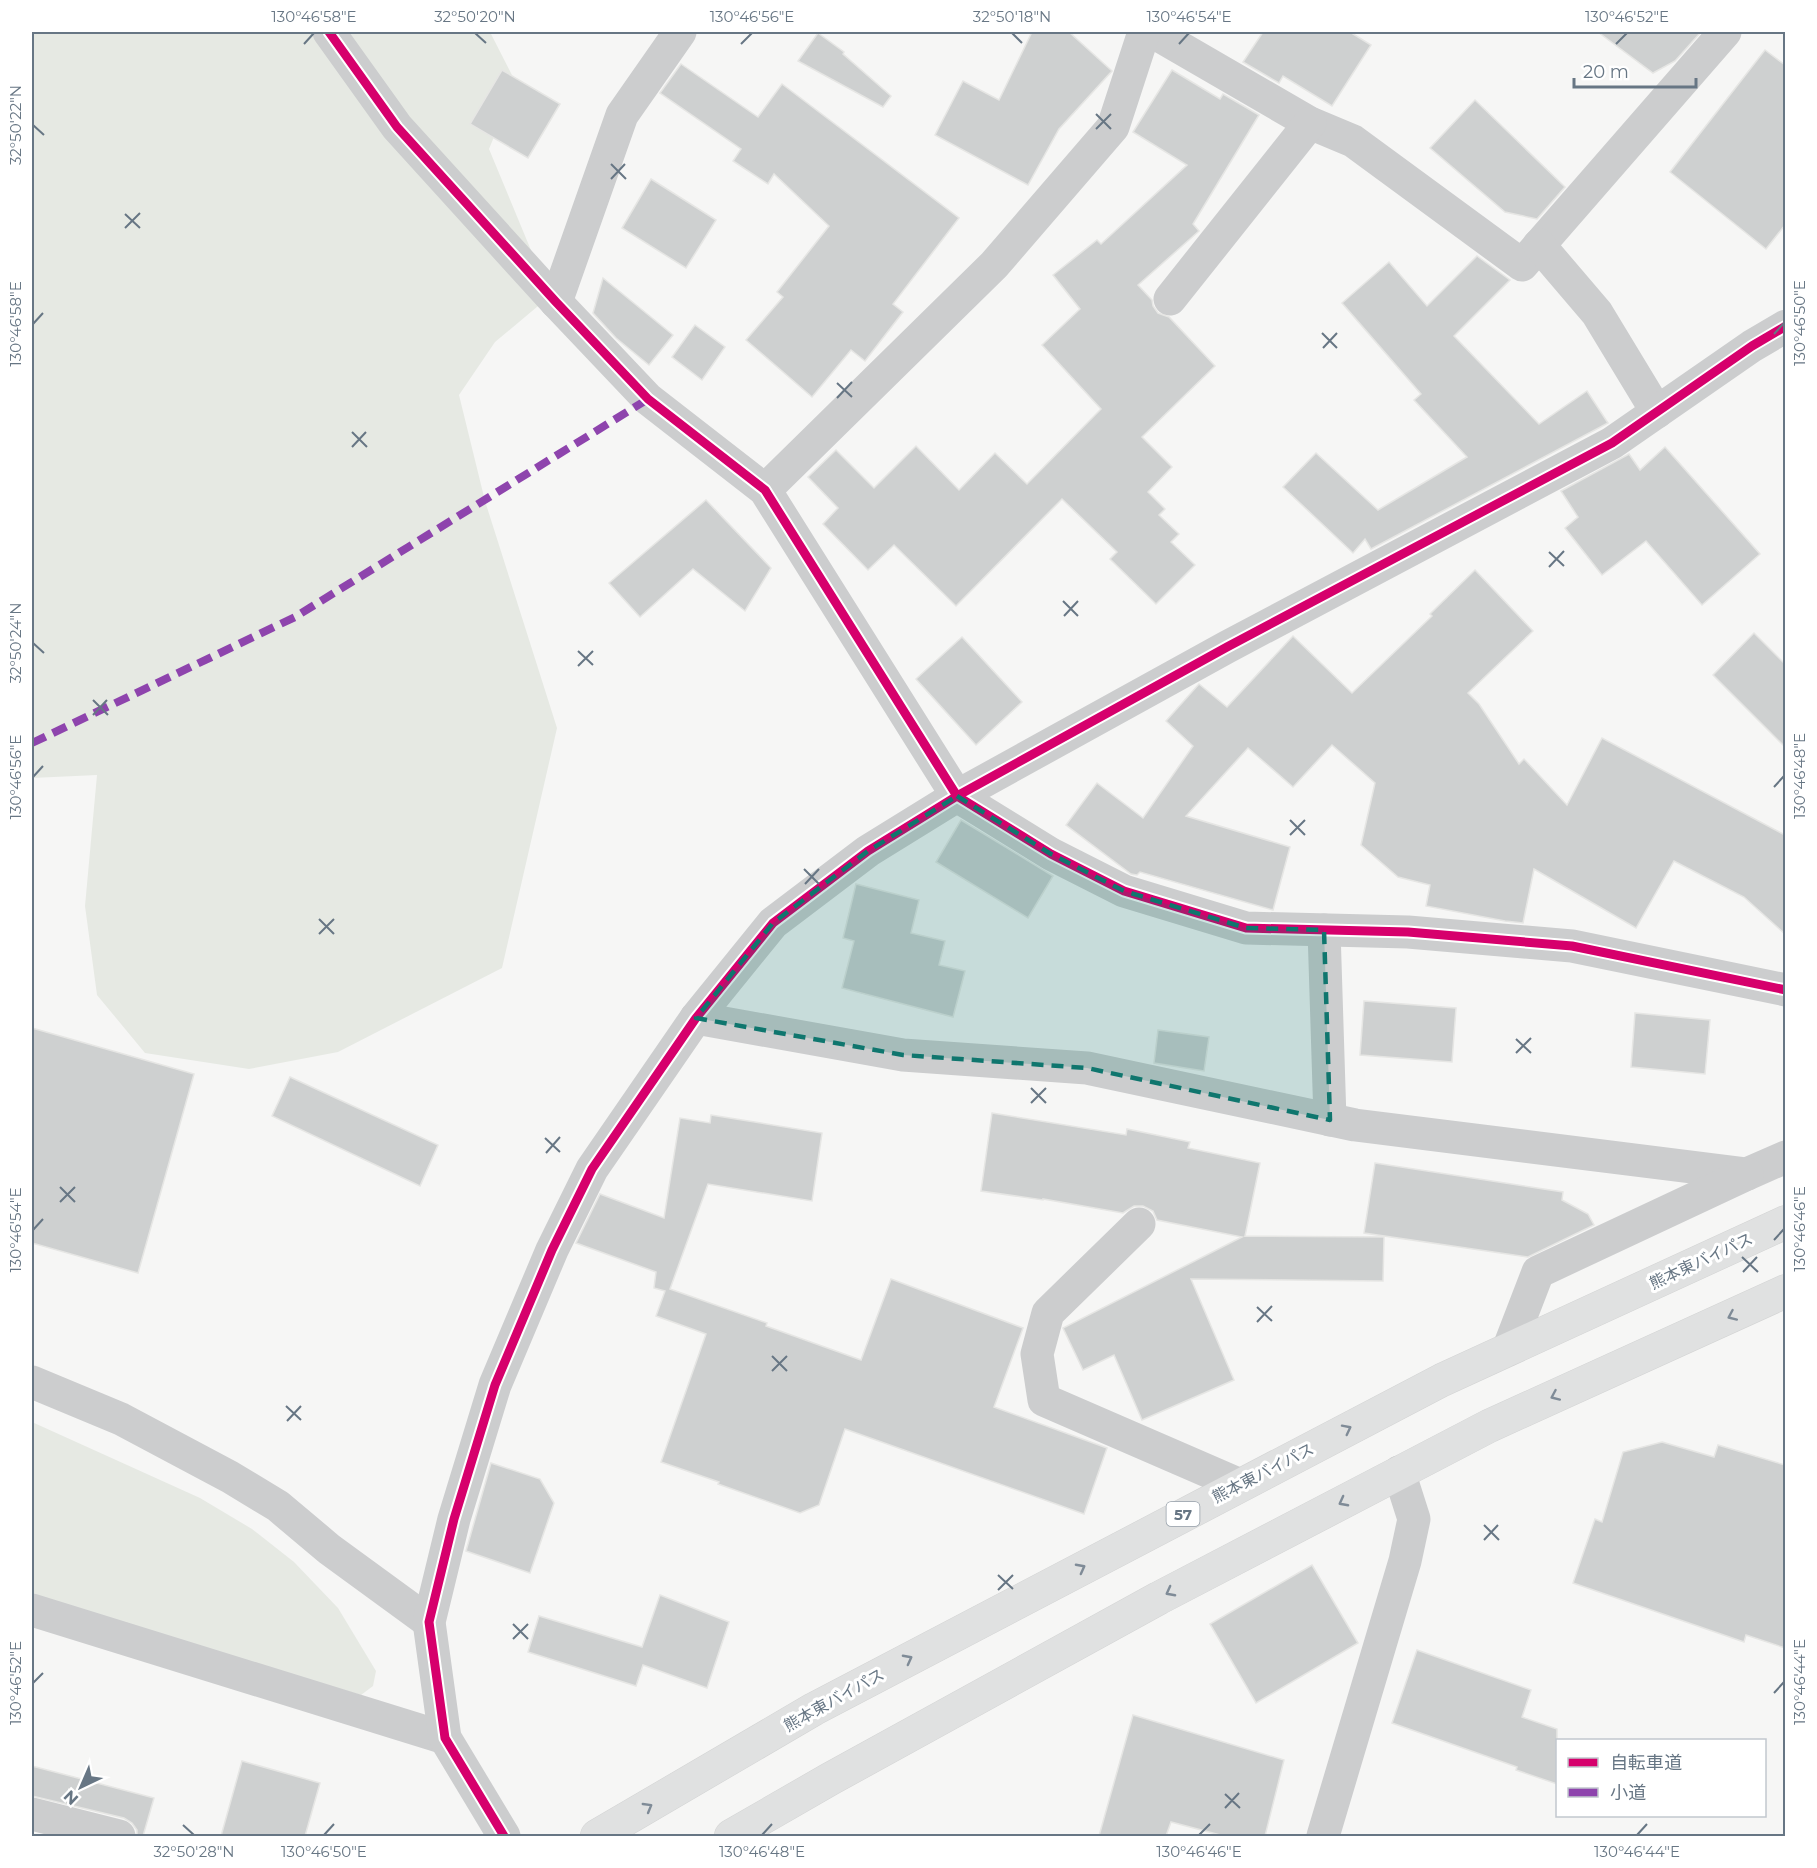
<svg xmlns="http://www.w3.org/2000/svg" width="1817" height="1868" font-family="Montserrat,'Noto Sans JP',sans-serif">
  <rect width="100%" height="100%" fill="#f6f6f5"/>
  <!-- green -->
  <g fill="#e6e9e3">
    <path d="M32 32H490L516 83 489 149 550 296 495 342 459 395 485 501 557 728 502 968 338 1052 249 1069 145 1053 97 995 85 906 97 775 32 778Z"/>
    <path d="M32 1422 200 1498 252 1529 294 1562 338 1608 376 1671 373 1686 361 1695 32 1598Z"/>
  </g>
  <!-- building -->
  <g fill="#ced0d0" stroke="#e6e6e4" stroke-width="1.5">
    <path d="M1032 32H1069L1112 71 1059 129 1028 185 935 135 963 81 999 100Z"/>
    <path d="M1263 32H1350L1371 45 1332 106 1283 76 1279 83 1243 62Z"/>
    <path d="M1598 32H1701L1675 61 1653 73Z"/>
    <path d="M818 33 844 52 843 54 891 96 883 107 798 61Z"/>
    <path d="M1765 50 1785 65V225L1766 249 1670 172Z"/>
    <path d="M681 64 758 117 782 84 959 218 893 304 903 312 865 361 851 350 812 397 746 340 783 297 777 292 829 226 774 174 768 184 733 161 741 149 660 93Z"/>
    <path d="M502 70 560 104 528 158 470 124Z"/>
    <path d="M1172 70 1220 99 1223 94 1259 115 1193 224 1199 231 1138 285 1152 300 1153 306 1158 313 1169 317 1215 366 1142 437 1172 467 1148 492 1165 509 1159 515 1179 534 1171 542 1195 565 1156 604 1110 559 1117 552 1062 499 956 606 894 545 868 570 823 524 838 508 808 477 836 450 874 488 916 446 959 490 995 453 1027 484 1101 409 1042 345 1080 309 1053 275 1097 240 1101 244 1187 165 1133 132Z"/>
    <path d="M1475 100 1565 187 1537 219 1505 212 1430 148Z"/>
    <path d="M651 179 716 220 686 268 622 228Z"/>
    <path d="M1477 256 1510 280 1454 336 1539 424 1587 391 1608 423 1371 549 1365 539 1353 553 1283 487 1316 453 1378 510 1467 457 1414 400 1421 394 1342 303 1389 262 1427 306Z"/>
    <path d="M603 278 673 335 649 365 616 338 593 313Z"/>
    <path d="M695 325 725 347 702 380 672 357Z"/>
    <path d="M1665 447 1760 554 1702 605 1646 541 1602 575 1565 528 1578 517 1561 491 1629 454 1640 470Z"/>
    <path d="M706 500 771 568 745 611 693 569 640 617 609 583Z"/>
    <path d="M1475 570 1533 631 1468 693 1479 704 1519 764 1524 759 1567 805 1602 738 1785 835V934L1744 897 1674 861 1636 928 1534 869 1523 923 1505 921 1426 906 1430 885 1398 877 1361 845 1375 783 1332 745 1293 787 1248 748 1186 816 1290 847 1273 910 1140 872 1137 875 1131 874 1066 825 1097 783 1143 818 1193 746 1166 721 1199 684 1227 707 1293 636 1352 693 1432 616 1430 614Z"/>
    <path d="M1754 633 1785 664V747L1713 675Z"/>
    <path d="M962 637 1022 702 976 745 916 679Z"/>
    <path d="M961 820 1053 876 1028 918 936 862Z"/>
    <path d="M856 884 919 900 911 933 945 941 939 965 965 971 953 1017 842 988 854 941 843 938Z"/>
    <path d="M1364 1001 1456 1008 1452 1062 1360 1055Z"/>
    <path d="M1635 1013 1710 1020 1705 1074 1631 1067Z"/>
    <path d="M32 1028 194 1074 138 1273 32 1243Z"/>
    <path d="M1158 1030 1209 1037 1204 1071 1154 1063Z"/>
    <path d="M290 1077 438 1145 420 1186 272 1116Z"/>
    <path d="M992 1113 1126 1135 1127 1129 1190 1142 1188 1148 1260 1163 1245 1236 1384 1237 1383 1281 1191 1279 1234 1380 1142 1420 1114 1355 1083 1370 1063 1328 1242 1237 1157 1220 1153 1211 1143 1206H1134L1123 1213 1043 1199V1200L981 1191Z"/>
    <path d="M711 1115 822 1133 812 1201 708 1184 670 1289 767 1323 766 1326 861 1360 891 1279 1023 1328 994 1407 1107 1448 1084 1514 845 1429 819 1505 800 1513 718 1484 719 1482 661 1462 706 1334 656 1316 665 1291 654 1288 656 1272 576 1243 600 1194 664 1218 680 1118 710 1123Z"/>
    <path d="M1375 1163 1563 1192 1562 1200 1588 1214 1594 1225 1528 1257 1364 1233Z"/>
    <path d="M1662 1442 1714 1457 1718 1445 1785 1465V1648L1746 1635 1744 1642 1573 1583 1595 1519 1602 1522 1623 1452Z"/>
    <path d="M491 1463 540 1479 554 1503 530 1573 466 1551Z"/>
    <path d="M1312 1565 1358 1643 1256 1703 1210 1624Z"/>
    <path d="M660 1595 729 1622 707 1688 643 1665 636 1686 528 1652 539 1616 642 1647Z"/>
    <path d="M1417 1650 1531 1690 1522 1717 1557 1729V1784L1516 1770 1517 1767 1392 1723Z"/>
    <path d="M1133 1715 1284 1760 1265 1836H1224L1171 1822 1166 1836H1099Z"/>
    <path d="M242 1761 320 1783 305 1836H221Z"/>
    <path d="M32 1766 154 1798 143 1836H137V1830L132 1823 124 1818 32 1796Z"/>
  </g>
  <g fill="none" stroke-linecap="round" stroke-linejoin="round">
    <!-- highway casing -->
    <g stroke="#d3d4d4" stroke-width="34">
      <g id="highway">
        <path d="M597 1836 814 1709 1442 1380 1786 1222"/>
        <path d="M731 1836 830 1779 1159 1598 1489 1426 1786 1291"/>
      </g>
    </g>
    <!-- minor -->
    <g stroke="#cccdce" stroke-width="33">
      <path d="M329 32 397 127 556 302 648 399 765 490 957 796 1051 854 1124 891 1246 928 1408 932 1572 946 1786 990"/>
      <path d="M1153 32 1310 123 1353 141 1522 265 1725 32"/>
      <path d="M1539 245 1597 313 1657 412"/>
      <path d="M1170 299 1310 123"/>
      <path d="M556 302 622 115 680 32"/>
      <path d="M765 490 994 265 1113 127 1144 32"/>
      <path d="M1324 930 1330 1120"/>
      <path d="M696 1018 903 1055 1087 1068 1355 1125 1747 1174 1786 1157"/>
      <path d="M1139 1224 1048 1313 1037 1354 1044 1400 1240 1485"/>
      <path d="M1508 1350 1538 1272 1747 1174"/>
      <path d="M32 1382 121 1419 230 1477 278 1506 329 1549 429 1622"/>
      <path d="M32 1610 445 1738"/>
      <path d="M32 1814 119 1836"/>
      <path d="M504 1836 445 1738 429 1622 454 1519 495 1385 552 1250 592 1169 696 1018 773 923 868 851 957 796 1227 647 1612 443 1752 346 1786 326"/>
      <path d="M1323 1836 1405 1561 1414 1519 1399 1472"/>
    </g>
    <!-- highway -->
    <use href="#highway" stroke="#e0e1e1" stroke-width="33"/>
    <!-- quiet -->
    <path stroke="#8e44ad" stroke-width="8" stroke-dasharray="15 8" stroke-linecap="butt" d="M32 743 295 617 648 399"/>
    <!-- cycleway casing -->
    <g stroke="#fff" stroke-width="13">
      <g id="cycleway">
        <path d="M329 32 397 127 556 302 648 399 765 490 957 796 1051 854 1124 891 1246 928 1408 932 1572 946 1786 990"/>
        <path d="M504 1836 445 1738 429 1622 454 1519 495 1385 552 1250 592 1169 696 1018 773 923 868 851 957 796 1227 647 1612 443 1752 346 1786 326"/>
      </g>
    </g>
    <!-- cycleway -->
    <use href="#cycleway" stroke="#d6006c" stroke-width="9"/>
  </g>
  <!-- one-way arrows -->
  <defs><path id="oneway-chevron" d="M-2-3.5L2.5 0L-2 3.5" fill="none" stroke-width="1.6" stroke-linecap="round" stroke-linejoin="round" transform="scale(1.5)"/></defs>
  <g stroke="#7f8b97">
    <use href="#oneway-chevron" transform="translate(1732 1316) rotate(156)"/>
    <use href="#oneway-chevron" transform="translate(1555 1396) rotate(156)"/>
    <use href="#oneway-chevron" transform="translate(1347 1429) rotate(-27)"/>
    <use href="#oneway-chevron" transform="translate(1343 1502) rotate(152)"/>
    <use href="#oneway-chevron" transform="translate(1081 1568) rotate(-28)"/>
    <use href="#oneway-chevron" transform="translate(1170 1592) rotate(152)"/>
    <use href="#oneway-chevron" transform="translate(908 1659) rotate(-28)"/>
    <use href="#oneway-chevron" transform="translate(648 1807) rotate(-30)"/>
  </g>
  <!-- marked area -->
  <path fill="#0f766e" fill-opacity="0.2" stroke="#0f766e" stroke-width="4.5" stroke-dasharray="12 8" stroke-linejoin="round" d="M957 796 1051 854 1124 891 1246 928 1324 930 1330 1120 1087 1068 903 1055 696 1018 773 923 868 851Z"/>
  <!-- ticks -->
  <path fill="none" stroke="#677684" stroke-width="2" d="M475 33 486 43M1012 33 1022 43M304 44 314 33M741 44 752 33M1179 44 1189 33M1616 44 1627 33M1096 114 1111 129M33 125 44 135M1096 129 1111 114M611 164 626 179M611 179 625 164M125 214 140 228M125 228 140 213M33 324 43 313M1322 333 1337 348M1774 334 1784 323M1323 348 1337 333M837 383 852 397M837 398 852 382M352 432 367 447M352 447 366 432M1549 552 1564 566M1549 567 1564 551M1063 601 1078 616M1064 616 1078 601M33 643 44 653M578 651 593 665M578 666 593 651M93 700 108 715M93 715 107 700M33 777 43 766M1774 787 1784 776M1290 820 1305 835M1290 835 1305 820M804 869 819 884M805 884 819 869M319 919 334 934M319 934 334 919M1516 1039 1531 1053M1516 1053 1531 1038M1031 1088 1046 1103M1031 1103 1046 1088M545 1138 560 1152M546 1153 560 1137M60 1187 75 1202M60 1202 75 1187M33 1230 43 1219M1774 1240 1784 1229M1742 1257 1758 1272M1743 1272 1757 1257M1257 1307 1272 1321M1257 1322 1272 1306M772 1356 787 1371M772 1371 787 1356M286 1406 301 1420M287 1421 301 1406M1484 1525 1499 1540M1484 1540 1498 1525M998 1575 1013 1589M998 1590 1013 1575M513 1624 528 1639M513 1639 528 1624M33 1683 43 1673M1774 1693 1784 1682M1225 1794 1240 1808M1225 1808 1239 1793M183 1825 194 1835M324 1835 334 1824M762 1835 772 1824M1199 1835 1210 1824M1637 1835 1647 1824"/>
  <g text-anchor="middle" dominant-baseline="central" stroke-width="6" stroke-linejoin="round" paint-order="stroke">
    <!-- shield labels -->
    <rect fill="#fff" stroke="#959fa9" stroke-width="1.5" x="1166.5" y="1502" width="33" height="24" rx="4.5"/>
    <g font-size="15" font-weight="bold" fill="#677684">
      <text x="1183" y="1514">57</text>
    </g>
    <!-- street labels -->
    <g font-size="16" fill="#677684" stroke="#fff">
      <text transform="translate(1701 1261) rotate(-25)">熊本東バイパス</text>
      <text transform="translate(1263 1473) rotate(-27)">熊本東バイパス</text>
      <text transform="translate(834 1700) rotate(-29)">熊本東バイパス</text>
    </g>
  </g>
  <!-- border -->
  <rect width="1817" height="1868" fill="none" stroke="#ffffff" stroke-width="66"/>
  <!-- legend -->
  <rect x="1556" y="1739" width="210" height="78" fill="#ffffff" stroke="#c2c8ce" stroke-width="1.5"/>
  <rect x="1568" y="1758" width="30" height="9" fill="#d6006c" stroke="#c2c8ce" stroke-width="1.5"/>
  <text x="1610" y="1769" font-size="18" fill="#677684">自転車道</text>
  <rect x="1568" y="1788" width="30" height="9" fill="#8e44ad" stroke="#c2c8ce" stroke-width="1.5"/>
  <text x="1610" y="1799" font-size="18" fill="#677684">小道</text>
  <!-- north arrow -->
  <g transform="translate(81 1787) rotate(224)" stroke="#ffffff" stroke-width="4.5" paint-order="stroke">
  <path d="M0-4.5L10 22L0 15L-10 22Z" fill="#677684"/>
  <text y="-9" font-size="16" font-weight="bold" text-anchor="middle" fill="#677684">N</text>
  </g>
  <!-- scale -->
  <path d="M1574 78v9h122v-9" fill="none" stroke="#677684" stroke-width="3"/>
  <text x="1583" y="78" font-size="18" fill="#677684" stroke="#ffffff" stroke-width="4.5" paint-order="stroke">20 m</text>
  <rect x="33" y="33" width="1751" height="1802" fill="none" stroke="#677684" stroke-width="2"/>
  <g font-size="15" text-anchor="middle" fill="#677684">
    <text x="314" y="22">130°46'58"E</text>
    <text x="475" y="22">32°50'20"N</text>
    <text x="752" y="22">130°46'56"E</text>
    <text x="1012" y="22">32°50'18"N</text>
    <text x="1189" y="22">130°46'54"E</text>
    <text x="1627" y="22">130°46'52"E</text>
    <text transform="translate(16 125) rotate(-90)" y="5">32°50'22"N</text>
    <text transform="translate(1800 323) rotate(-90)" y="5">130°46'50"E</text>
    <text transform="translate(16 324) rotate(-90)" y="5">130°46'58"E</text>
    <text transform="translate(16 643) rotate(-90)" y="5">32°50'24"N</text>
    <text transform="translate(1800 776) rotate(-90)" y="5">130°46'48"E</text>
    <text transform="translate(16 777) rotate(-90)" y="5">130°46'56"E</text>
    <text transform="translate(1800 1229) rotate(-90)" y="5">130°46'46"E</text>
    <text transform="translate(16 1230) rotate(-90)" y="5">130°46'54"E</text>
    <text transform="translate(1800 1682) rotate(-90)" y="5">130°46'44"E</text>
    <text transform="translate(16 1683) rotate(-90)" y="5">130°46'52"E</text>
    <text x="194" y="1857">32°50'28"N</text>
    <text x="324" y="1857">130°46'50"E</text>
    <text x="762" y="1857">130°46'48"E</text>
    <text x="1199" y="1857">130°46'46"E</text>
    <text x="1637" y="1857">130°46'44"E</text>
  </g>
</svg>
